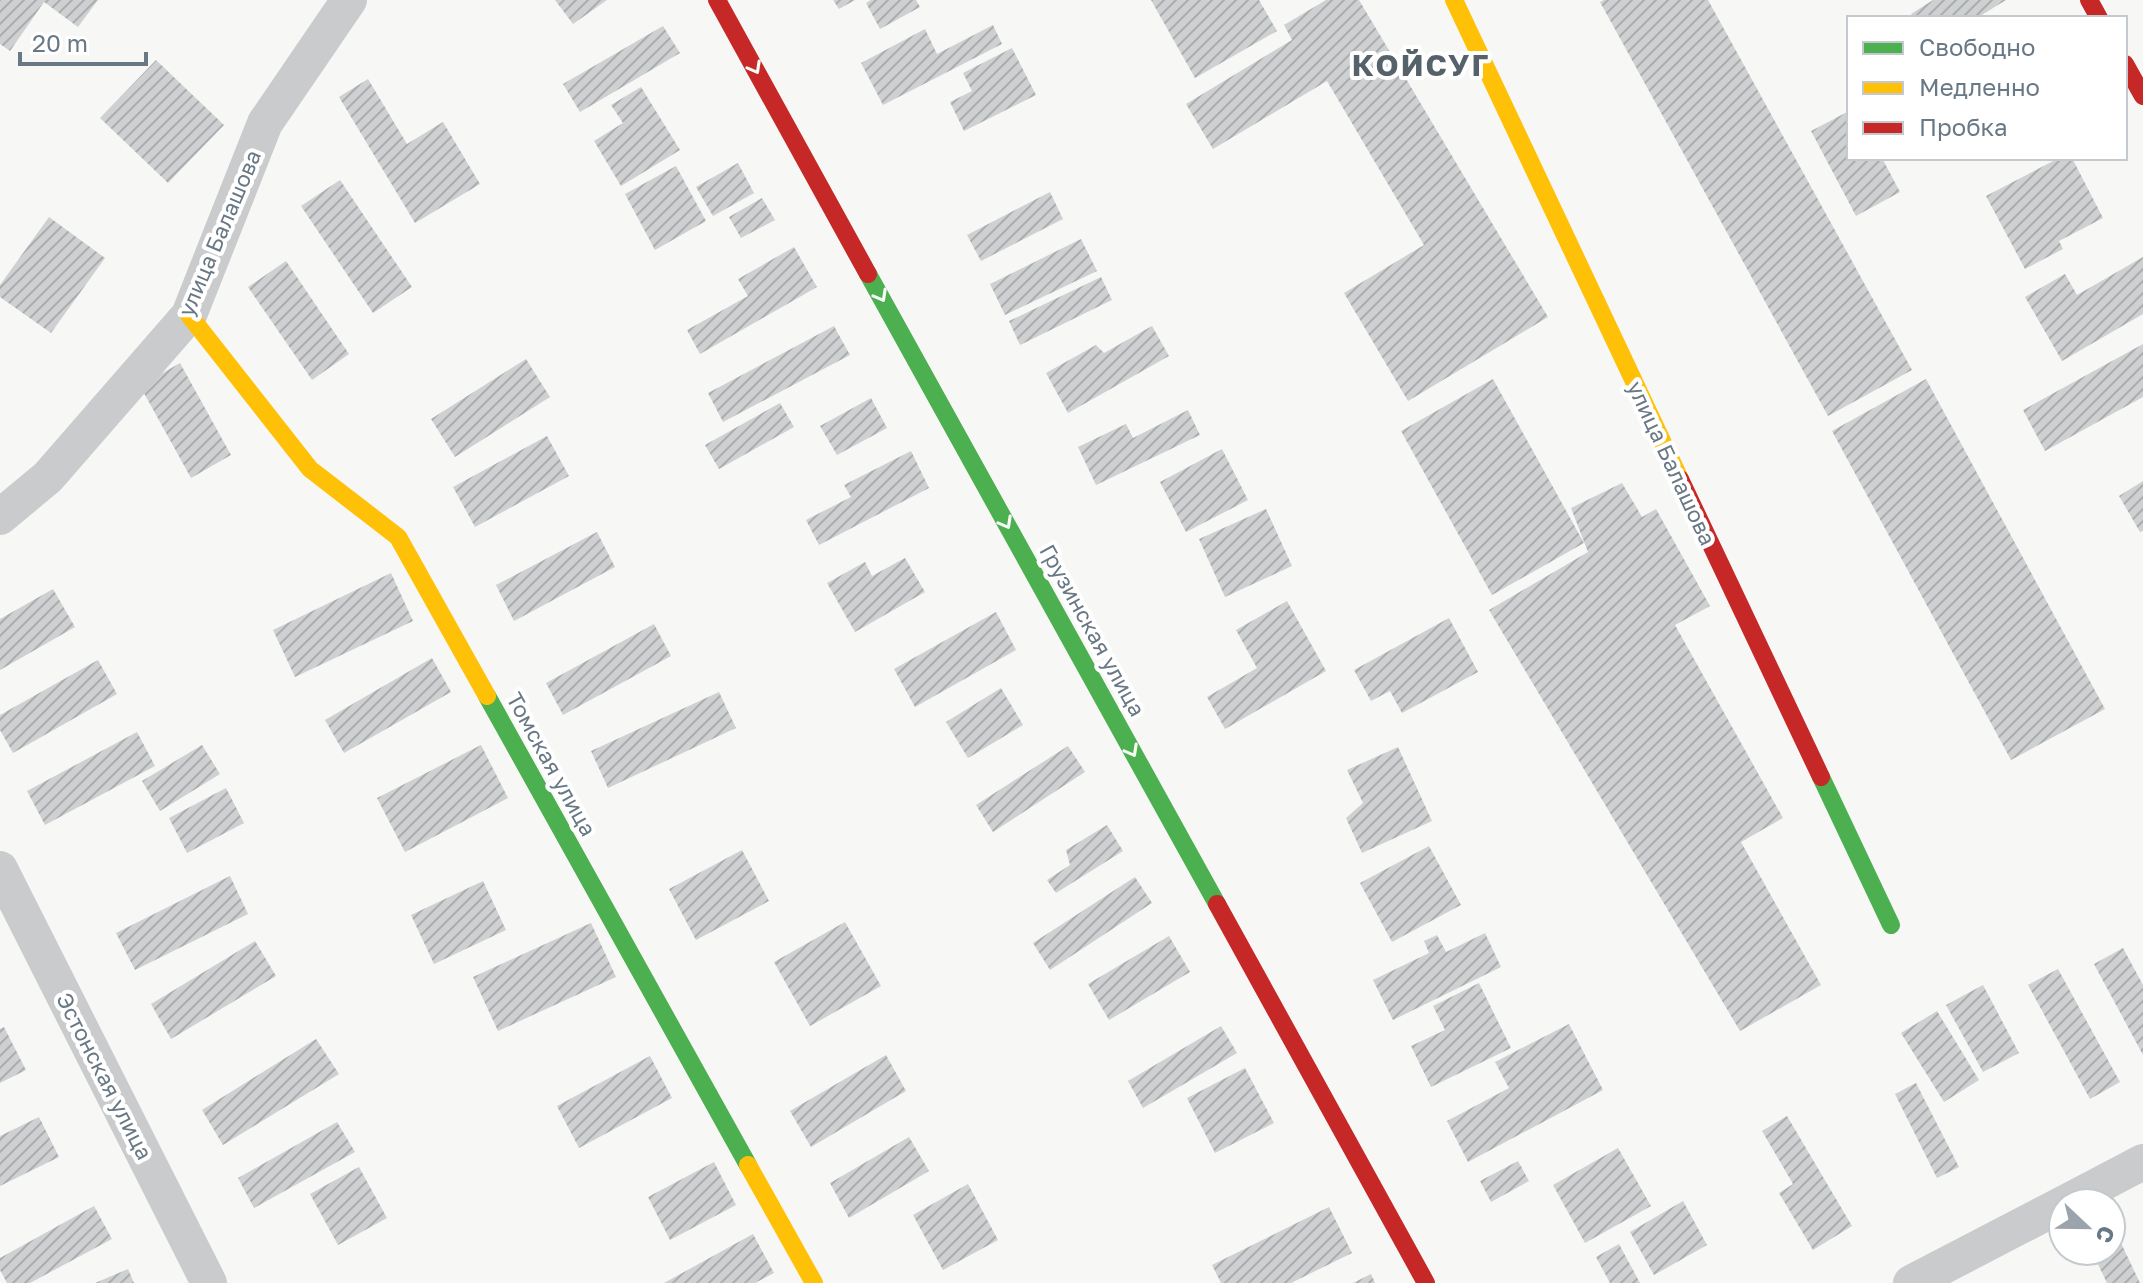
<svg xmlns="http://www.w3.org/2000/svg" width="2143" height="1283" font-family="'Golos Text',sans-serif">
  <defs>
    <pattern id="building-hatch" width="6" height="6" patternUnits="userSpaceOnUse" patternTransform="scale(2)"><rect width="6" height="6" fill="#ced0d1"/><path d="M-1 1l2-2M0 6l6-6M5 7l2-2" fill="none" stroke="#abaeaf"/></pattern>
  </defs>
  <rect width="100%" height="100%" fill="#f7f7f6"/>
  <!-- building -->
  <g fill="url(#building-hatch)">
    <path d="M0 0H98L78 27 44 2 10 51 0 44Z"/>
    <path d="M555 0H607L573 24Z"/>
    <path d="M833 0H855L839 9Z"/>
    <path d="M871 0H916L920 7 880 29 866 3Z"/>
    <path d="M1151 0H1259L1277 31 1195 78Z"/>
    <path d="M1326 0H1359L1548 317 1408 401 1344 293 1424 245 1327 81 1213 149 1186 104 1292 40 1284 25Z"/>
    <path d="M1604 0H1708L1912 370 1828 416 1600 2Z"/>
    <path d="M1933 0H2006L1977 18H1914L1911 14Z"/>
    <path d="M993 25 1002 44 883 105 861 63 925 29 937 54Z"/>
    <path d="M663 26 680 53 580 112 563 84Z"/>
    <path d="M1012 48 1036 95 964 131 950 102 972 91 963 73Z"/>
    <path d="M156 60 224 125 168 183 100 118Z"/>
    <path d="M368 79 407 144 443 122 480 184 415 223 339 97Z"/>
    <path d="M641 87 680 150 621 186 594 141 623 123 611 105Z"/>
    <path d="M1849 111V158H1882L1900 192 1856 216 1811 131Z"/>
    <path d="M2059 158H2072L2103 218 2059 241 2063 249 2025 269 1986 196Z"/>
    <path d="M738 163 754 193 713 216 696 187Z"/>
    <path d="M676 166 706 221 655 250 625 194Z"/>
    <path d="M340 180 412 287 373 313 301 206Z"/>
    <path d="M1050 192 1063 219 981 261 967 235Z"/>
    <path d="M762 198 775 220 741 238 729 217Z"/>
    <path d="M49 217 105 258 51 333 0 297V285Z"/>
    <path d="M1081 239 1097 271 1005 315 990 284Z"/>
    <path d="M794 247 817 287 700 354 687 330 748 296 738 279Z"/>
    <path d="M2143 257V314L2062 361 2025 297 2065 274 2077 295Z"/>
    <path d="M286 261 349 354 312 380 248 287Z"/>
    <path d="M1101 277 1112 300 1020 345 1009 321Z"/>
    <path d="M834 326 850 355 723 422 708 393Z"/>
    <path d="M1152 326 1169 356 1068 413 1046 373 1096 345 1104 353Z"/>
    <path d="M2143 344V397L2045 451 2023 410Z"/>
    <path d="M526 359 550 397 455 457 431 419Z"/>
    <path d="M180 363 231 455 191 478 140 386Z"/>
    <path d="M1493 379 1584 543 1492 595 1401 431Z"/>
    <path d="M1926 379 2105 709 2011 760 1832 431Z"/>
    <path d="M871 398 887 428 837 455 820 426Z"/>
    <path d="M780 403 794 427 719 469 705 445Z"/>
    <path d="M1188 410 1200 435 1096 485 1078 447 1126 424 1133 438Z"/>
    <path d="M547 436 569 476 475 527 453 487Z"/>
    <path d="M1222 449 1248 500 1186 532 1160 482Z"/>
    <path d="M911 451 929 488 819 545 806 520 851 497 844 485Z"/>
    <path d="M2143 481V531L2140 532 2119 496Z"/>
    <path d="M1622 483 1642 517 1656 509 1710 606 1675 625 1783 818 1741 842 1821 985 1740 1031 1489 610 1588 552 1571 508Z"/>
    <path d="M1266 509 1292 566 1225 597 1199 539Z"/>
    <path d="M597 532 615 567 514 621 496 585Z"/>
    <path d="M905 558 925 592 855 632 827 583 865 562 872 576Z"/>
    <path d="M391 573 413 621 295 677 273 630Z"/>
    <path d="M53 589 75 627 0 670V619Z"/>
    <path d="M1287 601 1326 671 1225 729 1207 697 1257 668 1236 630Z"/>
    <path d="M996 612 1016 650 915 707 894 669Z"/>
    <path d="M1449 618 1478 672 1402 713 1390 691 1371 701 1354 670Z"/>
    <path d="M654 624 671 656 563 715 546 683Z"/>
    <path d="M432 658 451 692 344 753 325 720Z"/>
    <path d="M98 660 117 694 13 753 0 730V715Z"/>
    <path d="M1001 688 1023 725 968 758 946 722Z"/>
    <path d="M719 692 736 728 608 788 591 751Z"/>
    <path d="M137 732 155 766 45 825 27 791Z"/>
    <path d="M202 745 220 774 160 811 142 781Z"/>
    <path d="M481 745 508 798 405 852 377 798Z"/>
    <path d="M1068 746 1085 772 993 832 976 805Z"/>
    <path d="M1398 747 1432 821 1362 853 1346 818 1363 803 1347 770Z"/>
    <path d="M226 788 244 823 187 853 169 818Z"/>
    <path d="M1107 825 1123 851 1056 893 1047 880 1070 865 1066 850Z"/>
    <path d="M1429 846 1461 905 1392 942 1360 883Z"/>
    <path d="M742 850 769 901 696 940 669 889Z"/>
    <path d="M230 876 248 914 135 970 116 933Z"/>
    <path d="M1135 877 1152 903 1050 970 1033 943Z"/>
    <path d="M483 881 506 930 434 964 411 915Z"/>
    <path d="M845 922 881 986 810 1026 774 962Z"/>
    <path d="M591 923 616 977 498 1031 473 977Z"/>
    <path d="M1485 933 1501 967 1393 1020 1373 980 1429 953 1424 941 1437 935 1446 952Z"/>
    <path d="M1169 936 1190 972 1109 1020 1088 984Z"/>
    <path d="M255 941 276 976 171 1039 151 1004Z"/>
    <path d="M2123 948 2143 985V1055L2094 964Z"/>
    <path d="M2058 969 2120 1082 2090 1099 2028 985Z"/>
    <path d="M1479 983 1511 1048 1431 1087 1411 1046 1445 1030 1433 1006Z"/>
    <path d="M1983 985 2019 1053 1983 1072 1946 1005Z"/>
    <path d="M1937 1011 1979 1080 1944 1102 1901 1033Z"/>
    <path d="M1569 1024 1603 1090 1468 1162 1447 1121 1509 1088 1495 1062Z"/>
    <path d="M1221 1026 1237 1053 1143 1108 1128 1081Z"/>
    <path d="M4 1027 26 1070 0 1083V1029Z"/>
    <path d="M316 1039 339 1074 223 1145 202 1110Z"/>
    <path d="M886 1055 906 1091 811 1147 790 1111Z"/>
    <path d="M650 1056 672 1098 579 1148 557 1106Z"/>
    <path d="M1245 1068 1274 1123 1215 1153 1187 1098Z"/>
    <path d="M1916 1083 1959 1167 1937 1178 1895 1094Z"/>
    <path d="M1787 1116 1852 1226 1813 1250 1779 1193 1793 1184 1762 1131Z"/>
    <path d="M39 1117 59 1157 0 1186V1136Z"/>
    <path d="M337 1122 355 1152 254 1208 238 1178Z"/>
    <path d="M909 1137 929 1171 849 1218 830 1183Z"/>
    <path d="M1618 1148 1651 1206 1585 1243 1553 1185Z"/>
    <path d="M1518 1161 1529 1181 1491 1202 1480 1181Z"/>
    <path d="M714 1162 736 1205 670 1240 648 1197Z"/>
    <path d="M359 1167 387 1218 338 1245 310 1194Z"/>
    <path d="M968 1184 998 1240 943 1270 913 1215Z"/>
    <path d="M1683 1201 1707 1245 1654 1275 1630 1232Z"/>
    <path d="M94 1206 112 1239 30 1283H7L0 1270V1258Z"/>
    <path d="M1329 1207 1352 1253 1291 1283H1221L1212 1265Z"/>
    <path d="M753 1234 774 1273 755 1283H664Z"/>
    <path d="M2121 1243 2140 1283H2107L2094 1256 2105 1251H2111V1248Z"/>
    <path d="M1619 1244 1640 1283H1610L1596 1257Z"/>
    <path d="M128 1269 134 1283H95Z"/>
    <path d="M1371 1274 1375 1283H1353Z"/>
  </g>
  <g fill="none" stroke-linecap="round" stroke-linejoin="round">
    <!-- street -->
    <g stroke="#cacbcc" stroke-width="36">
      <path d="M0 517 48 477 189 315 265 123 349 0"/>
      <path d="M0 869 209 1283"/>
      <path d="M2065 1203 2143 1162"/>
      <path d="M1911 1283 2063 1204"/>
    </g>
    <!-- fast -->
    <g stroke="#4caf50" stroke-width="18">
      <path d="M868 274 1217 904"/>
      <path d="M487 696 748 1165"/>
      <path d="M1821 777 1891 925"/>
    </g>
    <!-- slow -->
    <g stroke="#ffc107" stroke-width="18">
      <path d="M1454 0 1680 479"/>
      <path d="M189 315 310 469 398 537 487 696"/>
      <path d="M748 1165 814 1283"/>
    </g>
    <!-- jam -->
    <g stroke="#c62828" stroke-width="18">
      <path d="M717 0 868 274"/>
      <path d="M2089 0 2099 18"/>
      <path d="M2125 64 2143 96"/>
      <path d="M1680 479 1821 777"/>
      <path d="M1217 904 1426 1283"/>
    </g>
  </g>
  <!-- one-way arrows -->
  <defs><path id="oneway-chevron" d="M-2-3.5L2.5 0L-2 3.5" fill="none" stroke-width="1.6" stroke-linecap="round" stroke-linejoin="round" transform="scale(2)"/></defs>
  <g stroke="#f6fbf6">
    <use href="#oneway-chevron" transform="translate(755 68) rotate(61)"/>
    <use href="#oneway-chevron" transform="translate(881 296) rotate(61)"/>
    <use href="#oneway-chevron" transform="translate(1006 523) rotate(61)"/>
    <use href="#oneway-chevron" transform="translate(1132 751) rotate(61)"/>
  </g>
  <g text-anchor="middle" dominant-baseline="central" stroke-width="8" stroke-linejoin="round" paint-order="stroke">
    <!-- street labels -->
    <g font-size="22" fill="#697885" stroke="#fff">
      <text transform="translate(219 233) rotate(-67)">улица Балашова</text>
      <text transform="translate(1672 463) rotate(65)">улица Балашова</text>
      <text transform="translate(1093 630) rotate(61)">Грузинская улица</text>
      <text transform="translate(552 764) rotate(61)">Томская улица</text>
      <text transform="translate(105 1076) rotate(63)">Эстонская улица</text>
    </g>
    <!-- district labels -->
    <g font-size="30" font-weight="bold" letter-spacing="2" fill="#56626a" stroke="#fff">
      <text x="1421" y="65">КОЙСУГ</text>
    </g>
  </g>
  <!-- legend -->
  <rect x="1847" y="16" width="280" height="144" fill="#ffffff" stroke="#c3c9ce" stroke-width="2"/>
  <rect x="1863" y="42" width="40" height="12" fill="#4caf50" stroke="#c3c9ce" stroke-width="2"/>
  <text x="1919" y="56" font-size="24" fill="#697885">Свободно</text>
  <rect x="1863" y="82" width="40" height="12" fill="#ffc107" stroke="#c3c9ce" stroke-width="2"/>
  <text x="1919" y="96" font-size="24" fill="#697885">Медленно</text>
  <rect x="1863" y="122" width="40" height="12" fill="#c62828" stroke="#c3c9ce" stroke-width="2"/>
  <text x="1919" y="136" font-size="24" fill="#697885">Пробка</text>
  <!-- north arrow -->
  <g transform="translate(2087 1227) rotate(112)"><circle r="38" fill="#ffffff" stroke="#c3c9ce" stroke-width="2"/>
  <path d="M0-6L14 30L0 20L-14 30Z" fill="#9ba4ad"/>
  <text y="-12" font-size="22" font-weight="bold" text-anchor="middle" fill="#697885">С</text>
  </g>
  <!-- scale -->
  <path d="M20 52v12h126v-12" fill="none" stroke="#697885" stroke-width="4"/>
  <text x="32" y="52" font-size="24" fill="#697885" stroke="#ffffff" stroke-width="6" paint-order="stroke">20 m</text>
</svg>
